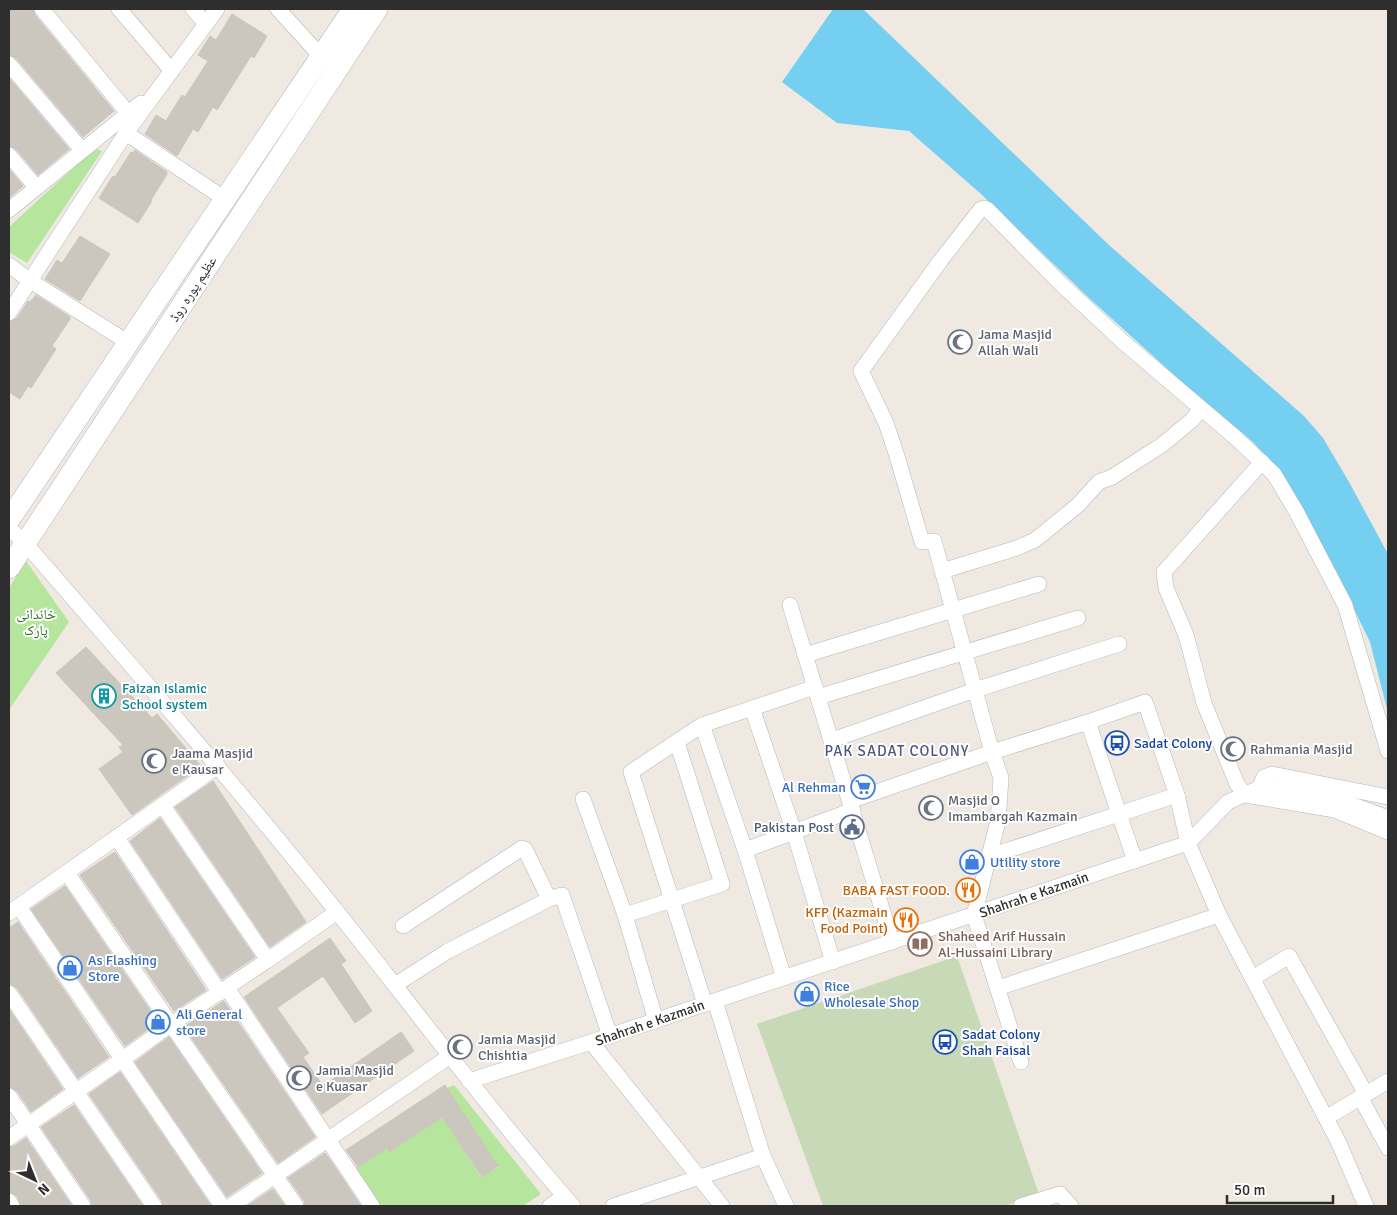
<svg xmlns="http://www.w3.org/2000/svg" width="1397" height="1215" font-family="Signika,'Noto Naskh Arabic',sans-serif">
  <rect width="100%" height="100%" fill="#efe9e1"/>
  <!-- green -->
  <g fill="#b6e59e">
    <path d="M95 148 102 151 27 263 9 252V227Z"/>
    <path d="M26 561 69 622 9 710V588Z"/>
    <path d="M454 1085 541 1194 523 1206H379L354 1169 386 1148 389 1152 442 1117 481 1177 498 1167 447 1088Z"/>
  </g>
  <!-- cemetery -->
  <path fill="#c8d9b8" d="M957 956 1039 1194 1005 1206H823L757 1024Z"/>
  <!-- water -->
  <path fill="#75cff0" d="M833 9H863L1110 246 1304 416 1323 438 1349 482 1388 554V713L1370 642 1350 601 1286 479 1253 442 1184 384 1089 298 981 194 909 131 837 123 782 82Z"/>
  <!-- building -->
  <g fill="#cbc7bf" stroke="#cbc5ba">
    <path d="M9 9H33L35 15 114 111 83 137 16 58 9 55Z"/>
    <path d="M232 14 267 36 254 58 251 56 217 110 213 107 198 132 193 129 177 156 145 134 156 115 166 121 182 95 185 97 208 61 198 55 210 36 216 40Z"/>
    <path d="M9 78 69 149 38 175 16 149 9 146Z"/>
    <path d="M135 150 167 172V174L151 200 152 201 138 223 99 198 113 176 115 177 131 152 133 153Z"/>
    <path d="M9 169 23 186 9 198Z"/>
    <path d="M80 236 110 254 80 301 45 279 57 260 62 263Z"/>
    <path d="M36 295 70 317V319L52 346 56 349 31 388 28 386 20 399 9 392V322L17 318 28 301 30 302Z"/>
    <path d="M86 647 152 718 157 714 201 766 132 815 99 769 123 752 119 747 123 745 56 673Z"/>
    <path d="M213 781 306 922 270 947 175 807Z"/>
    <path d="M160 818 255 957 222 979 130 841Z"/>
    <path d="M115 852 206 990 174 1011 80 875Z"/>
    <path d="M65 886 158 1022 125 1046 31 909Z"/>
    <path d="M18 922 109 1057 78 1078 17 988 9 984V928Z"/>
    <path d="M330 938 346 961 341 964 372 1011 355 1023 323 976 277 1008 309 1053 303 1057 323 1086 401 1032 414 1051 322 1114 244 997Z"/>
    <path d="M224 1001 315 1137 278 1163 184 1027Z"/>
    <path d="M9 1009 63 1089 31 1112 17 1091 9 1087Z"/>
    <path d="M169 1037 262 1173 227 1197 135 1062Z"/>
    <path d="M120 1072 211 1206H163L162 1201 89 1094Z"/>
    <path d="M445 1085 498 1166 482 1177 442 1117 389 1152 387 1148 358 1167 346 1150Z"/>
    <path d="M74 1105 143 1206H92L91 1201 41 1127Z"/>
    <path d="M26 1138 72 1206H21L17 1196 9 1192V1147L14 1146Z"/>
    <path d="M325 1153 331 1161 361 1206H305L304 1201 288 1178Z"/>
    <path d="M273 1189 285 1206H247Z"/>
  </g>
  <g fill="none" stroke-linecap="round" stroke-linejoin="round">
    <!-- minor casing -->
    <g stroke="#b4b7c1" stroke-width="16">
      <g id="minor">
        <path d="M42 9 128 113"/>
        <path d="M119 9 171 70"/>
        <path d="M193 9 206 24"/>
        <path d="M278 9 327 63"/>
        <path d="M9 64 82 150"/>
        <path d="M126 133 225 199"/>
        <path d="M9 155 36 187"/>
        <path d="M9 210 141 103"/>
        <path d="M9 265 29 280 129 343"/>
        <path d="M9 313 126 133 217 9"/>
        <path d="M1262 462 1164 572 1166 588 1186 635 1204 703 1237 784 1245 795 1335 810 1388 832"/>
        <path d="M9 528 25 543C131 665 237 787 338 913 416 1011 491 1112 573 1206"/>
        <path d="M942 571 1017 548 1035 540 1077 506 1099 482 1112 477 1162 445 1192 420 1201 409"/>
        <path d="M790 605 892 942"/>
        <path d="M805 655 1039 584"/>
        <path d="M818 697 1078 618"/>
        <path d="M752 708 794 832 833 962"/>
        <path d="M1088 722 1135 861"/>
        <path d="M702 725 745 850 784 978"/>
        <path d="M832 740 975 690 1119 644"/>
        <path d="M1259 788 1264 777 1272 774 1388 797"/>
        <path d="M583 799 625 915 656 1021"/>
        <path d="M850 801 992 752 1088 722 1145 702 1177 795 1188 843 1219 915 1338 1141 1366 1206"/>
        <path d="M163 806 268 960"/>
        <path d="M117 838 220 993"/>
        <path d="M745 850 853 810"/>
        <path d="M990 856 1177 795"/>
        <path d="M67 873 296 1206"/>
        <path d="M19 907 222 1206"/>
        <path d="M9 913 218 766"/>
        <path d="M625 915 722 884 677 742"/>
        <path d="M403 926 522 848 525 849 549 899"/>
        <path d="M1253 978 1289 956 1366 1094"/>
        <path d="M395 985 448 951 549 899 562 895 610 1036"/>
        <path d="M227 988 372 1206"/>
        <path d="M998 988 1219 915"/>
        <path d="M9 993 154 1206"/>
        <path d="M715 1001 763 1156 786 1206"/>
        <path d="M705 1004 631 772 702 725 815 687"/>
        <path d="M591 1042 722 1206"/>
        <path d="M1021 1062 974 915 998 821 1001 778 992 752 934 541 922 542 897 456 886 423 861 371 941 260 980 210 984 208 987 209 1059 282 1122 341 1236 438 1274 474 1296 511 1345 605 1388 751"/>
        <path d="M469 1081 591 1042 1188 843 1228 802 1259 788 1273 789 1345 802 1388 818"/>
        <path d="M9 1096 83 1206"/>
        <path d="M1360 1097 1388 1148"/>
        <path d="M1326 1118 1388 1081"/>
        <path d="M9 1138 123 1059 170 1025 268 960 337 912"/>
        <path d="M9 1201 12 1206"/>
        <path d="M231 1206 450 1056"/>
        <path d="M550 1206 564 1196"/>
        <path d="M613 1206 763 1156"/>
        <path d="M1021 1206 1060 1194 1071 1206"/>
      </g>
    </g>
    <!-- secondary casing -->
    <g stroke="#b4b7c1" stroke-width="22">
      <g id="secondary">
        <path d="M9 520 353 9"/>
        <path d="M9 568 377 9"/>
      </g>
    </g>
    <!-- minor -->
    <use href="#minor" stroke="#fff" stroke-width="15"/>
    <!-- secondary -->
    <use href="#secondary" stroke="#fff" stroke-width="21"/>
  </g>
  <!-- icons -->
  <defs>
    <g id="mosque-ring" transform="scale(1.25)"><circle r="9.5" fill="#fff" stroke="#6b7280" stroke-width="1.5"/><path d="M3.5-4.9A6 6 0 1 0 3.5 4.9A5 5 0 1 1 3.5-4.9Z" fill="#6b7280"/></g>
    <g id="building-ring" transform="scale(1.25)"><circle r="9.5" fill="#fff" stroke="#0f9aa8" stroke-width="1.5"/><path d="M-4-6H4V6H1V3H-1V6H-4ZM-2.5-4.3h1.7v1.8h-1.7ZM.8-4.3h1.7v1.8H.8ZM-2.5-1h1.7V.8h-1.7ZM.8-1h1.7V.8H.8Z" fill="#0f9aa8"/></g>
    <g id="bus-ring" transform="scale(1.25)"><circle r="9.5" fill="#fff" stroke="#1a4fb4" stroke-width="1.5"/><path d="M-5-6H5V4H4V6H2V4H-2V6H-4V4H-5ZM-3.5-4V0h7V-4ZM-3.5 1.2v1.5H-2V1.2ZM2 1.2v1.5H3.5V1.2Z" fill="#1a4fb4"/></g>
    <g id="supermarket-ring" transform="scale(1.25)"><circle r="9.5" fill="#fff" stroke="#3f7fe0" stroke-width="1.5"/><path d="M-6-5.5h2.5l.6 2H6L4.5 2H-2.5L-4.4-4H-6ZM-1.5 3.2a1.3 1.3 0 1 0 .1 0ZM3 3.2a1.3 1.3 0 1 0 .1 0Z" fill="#3f7fe0"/></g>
    <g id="civic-ring" transform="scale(1.25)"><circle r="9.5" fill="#fff" stroke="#5c6f8a" stroke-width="1.5"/><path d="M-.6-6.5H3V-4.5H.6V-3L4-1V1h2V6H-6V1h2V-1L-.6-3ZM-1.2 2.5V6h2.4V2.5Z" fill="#5c6f8a"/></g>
    <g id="shop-ring" transform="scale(1.25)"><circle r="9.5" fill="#fff" stroke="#3f7fe0" stroke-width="1.5"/><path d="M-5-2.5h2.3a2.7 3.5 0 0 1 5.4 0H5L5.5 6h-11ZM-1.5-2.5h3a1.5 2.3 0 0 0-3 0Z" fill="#3f7fe0"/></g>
    <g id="restaurant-ring" transform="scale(1.25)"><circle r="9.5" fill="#fff" stroke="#e8710a" stroke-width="1.5"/><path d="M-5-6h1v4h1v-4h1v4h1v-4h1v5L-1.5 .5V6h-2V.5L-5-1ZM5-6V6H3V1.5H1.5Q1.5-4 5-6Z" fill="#e8710a"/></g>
    <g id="library-ring" transform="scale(1.25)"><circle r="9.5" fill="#fff" stroke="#8d6e63" stroke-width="1.5"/><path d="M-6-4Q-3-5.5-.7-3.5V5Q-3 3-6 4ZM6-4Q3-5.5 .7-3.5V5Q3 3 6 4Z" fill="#8d6e63"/></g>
  </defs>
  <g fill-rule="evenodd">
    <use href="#mosque-ring" x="960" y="342"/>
    <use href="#building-ring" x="104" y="696"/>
    <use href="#bus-ring" x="1117" y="743"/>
    <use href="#mosque-ring" x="1233" y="749"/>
    <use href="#mosque-ring" x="154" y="761"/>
    <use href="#supermarket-ring" x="863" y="787"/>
    <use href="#mosque-ring" x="931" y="808"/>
    <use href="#civic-ring" x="852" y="827"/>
    <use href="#shop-ring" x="972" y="862"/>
    <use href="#restaurant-ring" x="968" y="890"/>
    <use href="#restaurant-ring" x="906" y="920"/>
    <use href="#library-ring" x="920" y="944"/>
    <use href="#shop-ring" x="70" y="968"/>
    <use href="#shop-ring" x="807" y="994"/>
    <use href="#shop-ring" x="158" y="1022"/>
    <use href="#bus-ring" x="945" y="1042"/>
    <use href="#mosque-ring" x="460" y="1047"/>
    <use href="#mosque-ring" x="299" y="1078"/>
  </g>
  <g text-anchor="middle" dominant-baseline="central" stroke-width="4" stroke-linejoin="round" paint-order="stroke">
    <!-- street labels -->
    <g font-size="14" fill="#2e2e2e" stroke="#fff">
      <text transform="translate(193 289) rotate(-57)">عظیم پورہ روڈ</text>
      <text transform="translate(1034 895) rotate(-19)">Shahrah e Kazmain</text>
      <text transform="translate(650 1023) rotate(-19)">Shahrah e Kazmain</text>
    </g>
    <!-- worship labels -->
    <g font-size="14" fill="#5b616d" stroke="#fff" text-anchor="start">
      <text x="978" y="334">Jama Masjid<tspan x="978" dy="16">Allah Wali</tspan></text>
      <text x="1250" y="749">Rahmania Masjid</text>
      <text x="172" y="753">Jaama Masjid<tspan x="172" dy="16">e Kausar</tspan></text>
      <text x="948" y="800">Masjid O<tspan x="948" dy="16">Imambargah Kazmain</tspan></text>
      <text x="478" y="1039">Jamia Masjid<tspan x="478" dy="16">Chishtia</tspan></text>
      <text x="316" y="1070">Jamia Masjid<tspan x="316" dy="16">e Kuasar</tspan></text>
    </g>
    <!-- park labels -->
    <g font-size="14" fill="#2c6e1b" stroke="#fff">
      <text x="36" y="614">خاندانی<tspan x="36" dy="16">پارک</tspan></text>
    </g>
    <!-- culture labels -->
    <g font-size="14" fill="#0d838f" stroke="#fff" text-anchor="start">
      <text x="122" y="688">Faizan Islamic<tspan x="122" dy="16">School system</tspan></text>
    </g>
    <!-- transit labels -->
    <g font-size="14" fill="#164399" stroke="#fff" text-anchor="start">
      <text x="1134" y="743">Sadat Colony</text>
      <text x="962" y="1034">Sadat Colony<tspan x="962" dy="16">Shah Faisal</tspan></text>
    </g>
    <!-- shop labels -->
    <g font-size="14" fill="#366cbe" stroke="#fff" text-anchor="start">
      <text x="846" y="787" text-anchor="end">Al Rehman</text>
      <text x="990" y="862">Utility store</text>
      <text x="88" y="960">As Flashing<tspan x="88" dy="16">Store</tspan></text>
      <text x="824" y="986">Rice<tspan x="824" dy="16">Wholesale Shop</tspan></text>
      <text x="176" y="1014">Ali General<tspan x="176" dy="16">store</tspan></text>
    </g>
    <!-- service labels -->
    <g font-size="14" fill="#4e5e75" stroke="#fff" text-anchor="end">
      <text x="834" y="827">Pakistan Post</text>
    </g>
    <!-- food labels -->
    <g font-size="14" fill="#c56008" stroke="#fff" text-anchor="end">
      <text x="950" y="890">BABA FAST FOOD.</text>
      <text x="888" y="912">KFP (Kazmain<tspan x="888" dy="16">Food Point)</tspan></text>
    </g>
    <!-- education labels -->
    <g font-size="14" fill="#785e54" stroke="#fff" text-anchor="start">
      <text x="938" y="936">Shaheed Arif Hussain<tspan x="938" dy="16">Al-Hussaini Library</tspan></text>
    </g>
    <!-- neighbourhood labels -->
    <g font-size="15" letter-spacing="1" fill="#4d5680" stroke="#fff">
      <text x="897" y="751">PAK SADAT COLONY</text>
    </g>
  </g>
  <!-- border -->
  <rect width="1397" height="1215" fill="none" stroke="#2e2e2e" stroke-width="20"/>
  <!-- north arrow -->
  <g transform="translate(35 1180) rotate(137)" stroke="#ffffff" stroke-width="4" paint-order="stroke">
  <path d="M0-4L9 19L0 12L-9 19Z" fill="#2e2e2e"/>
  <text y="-8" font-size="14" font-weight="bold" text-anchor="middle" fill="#2e2e2e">N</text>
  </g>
  <!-- scale -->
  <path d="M1227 1195v8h106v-8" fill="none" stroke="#2e2e2e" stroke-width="2.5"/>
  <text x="1234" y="1195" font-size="15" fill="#2e2e2e" stroke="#ffffff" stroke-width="4" paint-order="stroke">50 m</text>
</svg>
